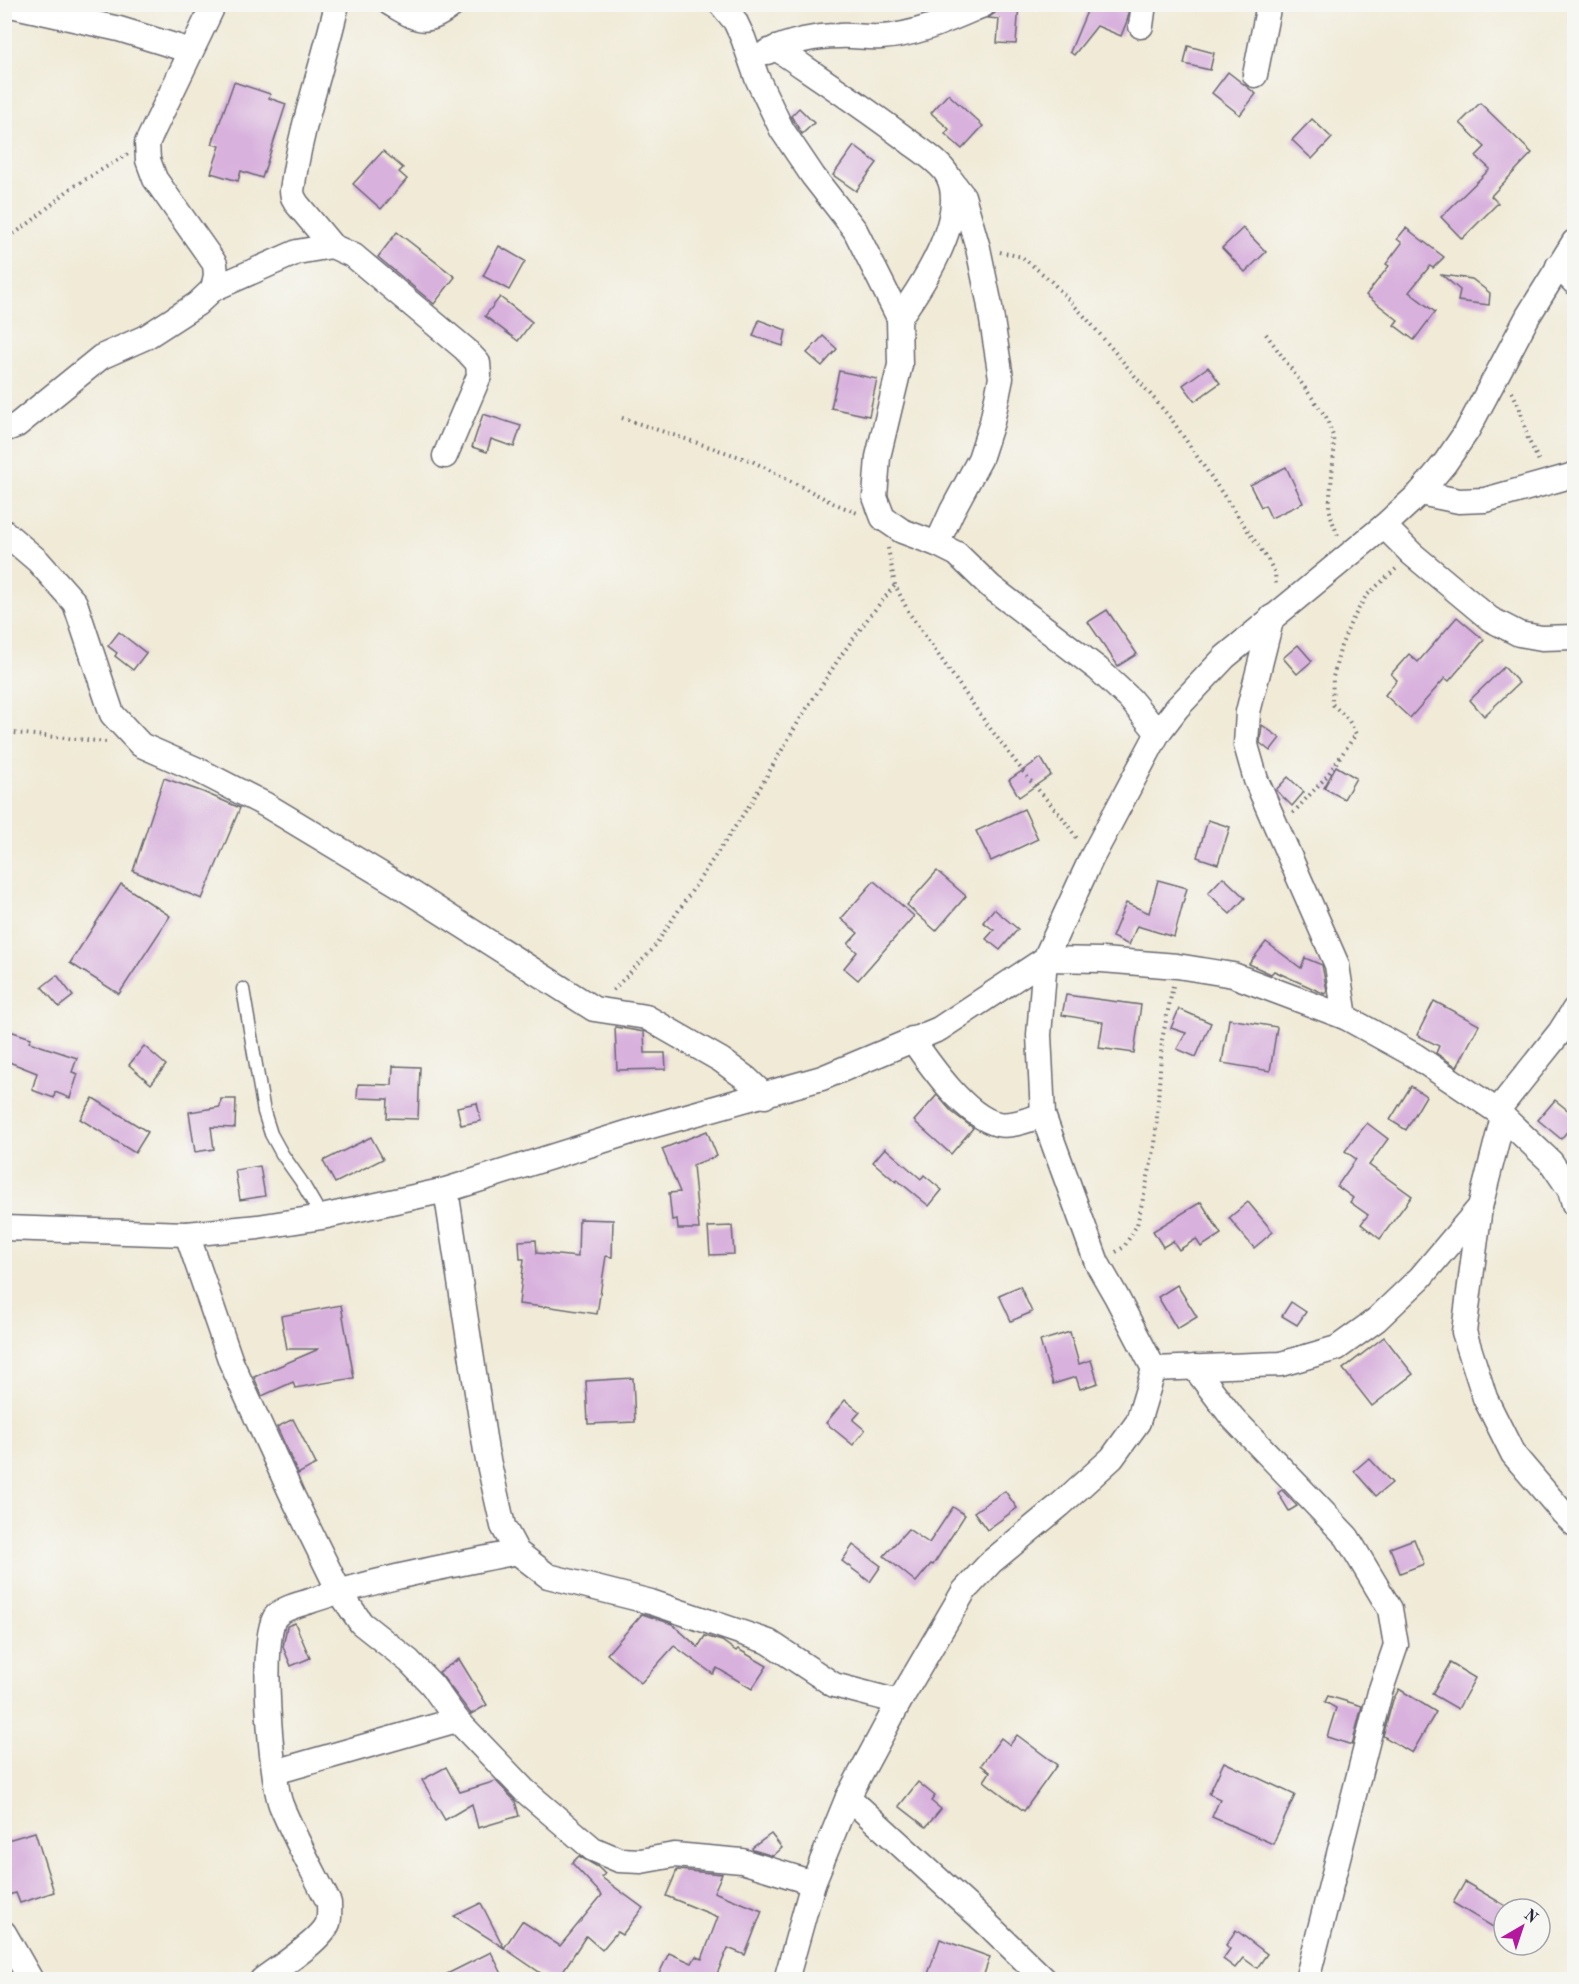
<svg xmlns="http://www.w3.org/2000/svg" width="1579" height="1984" font-family="'Old Standard TT',serif">
  <rect width="100%" height="100%" fill="#f6f6f2"/>
  <filter id="ink" filterUnits="userSpaceOnUse"><feTurbulence type="fractalNoise" baseFrequency=".0167" numOctaves="2"/><feDisplacementMap in="SourceGraphic" scale="12" xChannelSelector="R" yChannelSelector="G"/><feConvolveMatrix kernelMatrix="1 2 1 2 8 2 1 2 1" color-interpolation-filters="sRGB"/></filter>
  <filter id="wash" filterUnits="userSpaceOnUse"><feTurbulence type="fractalNoise" baseFrequency=".008" numOctaves="4" result="noise"/><feDisplacementMap in="SourceGraphic" scale="24" xChannelSelector="R" yChannelSelector="G"/><feGaussianBlur stdDeviation="1.35" result="paint"/><feColorMatrix in="noise" values="0 0 0 0 0 0 0 0 0 0 0 0 0 0 0 0 0 1.4 0 .05"/><feComposite in="paint" operator="in"/></filter>
  <g filter="url(#wash)">
    <rect width="100%" height="100%" fill="#f0ead6"/>
    <g id="blocks">
      <!-- building -->
      <g fill="#d8b1dd">
        <path d="M997 4H1019L1016 44 997 43 999 19 988 18 995 13Z"/>
        <path d="M1090 4H1111L1129 12 1127 21 1121 36 1097 26 1074 55 1070 52Z"/>
        <path d="M1188 46 1214 53 1210 70 1184 64Z"/>
        <path d="M1228 72 1256 94 1240 115 1212 93Z"/>
        <path d="M234 82 270 94 269 98 286 104 262 178 241 171 238 181 211 173 220 146 212 144Z"/>
        <path d="M948 94 983 126 962 149 945 134 949 129 931 113Z"/>
        <path d="M1480 103 1532 153 1491 196 1498 203 1462 239 1441 217 1490 169 1476 156 1485 147 1460 123Z"/>
        <path d="M799 108 814 123 802 134 791 116Z"/>
        <path d="M1312 119 1332 138 1312 159 1292 140Z"/>
        <path d="M854 146 877 163 856 191 833 175Z"/>
        <path d="M383 151 403 168 399 172 407 179 381 209 353 184Z"/>
        <path d="M1243 228 1266 252 1245 272 1222 248Z"/>
        <path d="M1406 228 1444 257 1433 268 1430 266 1409 292 1435 312 1414 340 1394 325 1398 320 1366 295 1389 266 1386 264 1402 243 1397 239Z"/>
        <path d="M397 232 455 277 434 304 378 257Z"/>
        <path d="M499 246 525 261 509 290 483 276Z"/>
        <path d="M1442 275 1472 279 1490 293 1489 305 1458 301 1460 290Z"/>
        <path d="M500 297 532 322 518 341 485 316Z"/>
        <path d="M759 320 786 330 783 346 753 336Z"/>
        <path d="M823 336 837 349 822 366 807 353Z"/>
        <path d="M1208 367 1220 383 1195 401 1183 385Z"/>
        <path d="M839 371 877 379 869 416 831 408Z"/>
        <path d="M483 414 521 426 514 447 491 439 487 452 472 447Z"/>
        <path d="M1286 467 1303 503 1271 518 1265 505 1261 507 1250 485Z"/>
        <path d="M1107 610 1137 654 1118 666 1088 622Z"/>
        <path d="M1457 617 1484 640 1449 681 1445 678 1410 718 1385 695 1397 680 1391 674 1409 654 1418 662Z"/>
        <path d="M119 632 146 653 133 670 115 656 117 653 108 646Z"/>
        <path d="M1298 645 1312 661 1297 674 1283 658Z"/>
        <path d="M1504 667 1519 683 1484 716 1470 700Z"/>
        <path d="M1262 725 1280 738 1270 751 1260 743Z"/>
        <path d="M1041 758 1051 775 1019 797 1009 780Z"/>
        <path d="M1336 766 1356 778 1344 799 1324 788Z"/>
        <path d="M1288 777 1304 792 1292 806 1276 790Z"/>
        <path d="M164 778 203 792 240 808 202 899 133 871Z"/>
        <path d="M1024 809 1038 839 991 861 976 831Z"/>
        <path d="M1208 820 1230 827 1218 864 1197 857Z"/>
        <path d="M937 871 966 896 936 931 907 905Z"/>
        <path d="M1223 877 1245 898 1230 914 1208 893Z"/>
        <path d="M1158 880 1187 888 1174 937 1137 926 1129 945 1112 937 1126 903 1149 913Z"/>
        <path d="M874 881 914 916 858 980 844 968 857 952 848 944 858 933 841 919Z"/>
        <path d="M121 884 170 916 119 994 70 963Z"/>
        <path d="M994 909 1018 929 1000 950 986 939 994 930 983 922Z"/>
        <path d="M1266 942 1301 968 1305 958 1322 965 1327 991 1325 994 1274 971 1271 974 1249 964Z"/>
        <path d="M57 975 73 996 59 1007 42 987Z"/>
        <path d="M1066 995 1141 1005 1134 1053 1099 1048 1103 1022 1062 1015Z"/>
        <path d="M1434 1001 1479 1025 1457 1067 1436 1053 1439 1046 1417 1035Z"/>
        <path d="M1179 1009 1211 1023 1196 1057 1177 1049 1186 1033 1171 1028Z"/>
        <path d="M1229 1019 1277 1027 1270 1071 1222 1063Z"/>
        <path d="M615 1027 644 1032 645 1053H665L666 1069 617 1070Z"/>
        <path d="M4 1029 31 1038 29 1042 77 1058 72 1072 78 1074 70 1098 55 1092 54 1098 32 1090 37 1073 4 1060Z"/>
        <path d="M144 1046 166 1065 151 1084 129 1065Z"/>
        <path d="M393 1066 420 1067 418 1119 387 1118 388 1099 357 1098 358 1084 392 1085Z"/>
        <path d="M1411 1086 1426 1096 1406 1130 1390 1120Z"/>
        <path d="M937 1095 952 1112 973 1128 951 1154 914 1121Z"/>
        <path d="M93 1098 148 1132 135 1153 80 1119Z"/>
        <path d="M221 1099H236L235 1128 211 1127 214 1149 195 1152 189 1112 220 1107Z"/>
        <path d="M1555 1100 1575 1116V1122L1561 1139 1538 1120Z"/>
        <path d="M477 1103 481 1121 461 1125 457 1107Z"/>
        <path d="M1367 1123 1388 1139 1369 1165 1412 1196 1380 1239 1361 1224 1368 1215 1350 1202 1353 1198 1337 1186 1356 1159 1345 1151Z"/>
        <path d="M707 1131 717 1156 693 1165 699 1229H678L677 1219 672 1220 669 1193 680 1192 662 1149Z"/>
        <path d="M371 1137 383 1159 335 1183 323 1161Z"/>
        <path d="M885 1148 921 1179 924 1175 942 1190 929 1206 897 1180 896 1182 873 1162Z"/>
        <path d="M260 1166 265 1196 240 1200 235 1170Z"/>
        <path d="M1201 1202 1221 1234 1201 1247 1196 1239 1179 1250 1173 1241 1163 1247 1153 1231Z"/>
        <path d="M1248 1202 1273 1232 1254 1248 1229 1218Z"/>
        <path d="M579 1219 613 1220 612 1257 606 1256 597 1314 545 1306 544 1307 519 1304 524 1259H520L519 1241 536 1240 537 1253 578 1257Z"/>
        <path d="M732 1226 734 1254 710 1255 708 1227Z"/>
        <path d="M1177 1285 1197 1317 1177 1329 1158 1297Z"/>
        <path d="M1020 1286 1032 1312 1011 1321 999 1295Z"/>
        <path d="M1291 1302 1306 1312 1297 1325 1282 1316Z"/>
        <path d="M341 1305 354 1378 295 1388 293 1382 262 1396 254 1377 319 1349H287L281 1316Z"/>
        <path d="M1070 1332 1079 1364 1091 1360 1098 1383 1080 1389 1076 1377 1053 1384 1040 1341Z"/>
        <path d="M1384 1337 1413 1374 1372 1406 1343 1369Z"/>
        <path d="M633 1378 635 1422 588 1424 586 1381Z"/>
        <path d="M845 1400 860 1412 853 1420 865 1430 853 1445 826 1423Z"/>
        <path d="M293 1419 316 1464 298 1474 277 1427Z"/>
        <path d="M1369 1458 1392 1483 1376 1496 1354 1471Z"/>
        <path d="M1282 1490 1297 1506 1289 1511 1278 1493Z"/>
        <path d="M1005 1491 1017 1508 987 1530 974 1512Z"/>
        <path d="M953 1507 965 1515 933 1565 931 1564 916 1582 884 1556 908 1529 929 1543Z"/>
        <path d="M1414 1539 1424 1564 1400 1573 1390 1548Z"/>
        <path d="M853 1545 881 1566 870 1582 842 1561Z"/>
        <path d="M642 1614 672 1624 698 1647 705 1636 722 1641 736 1651 738 1649 767 1666 752 1689 717 1668 713 1674 674 1646 641 1683 607 1654Z"/>
        <path d="M295 1623 310 1658 291 1666 283 1647 287 1626Z"/>
        <path d="M459 1659 487 1705 471 1714 439 1672Z"/>
        <path d="M1450 1663 1475 1678 1458 1709 1432 1694Z"/>
        <path d="M1399 1689 1436 1712 1412 1753 1383 1736 1393 1700Z"/>
        <path d="M1328 1696 1362 1706 1352 1745 1327 1737 1336 1708 1325 1702Z"/>
        <path d="M1017 1735 1057 1765 1024 1811 984 1781 990 1772 981 1765 1001 1738 1010 1745Z"/>
        <path d="M1224 1762 1295 1795 1273 1844 1212 1817 1220 1799 1209 1794Z"/>
        <path d="M446 1767 460 1792 496 1781 515 1801 519 1816 478 1828 472 1804 445 1820 422 1780Z"/>
        <path d="M918 1782 935 1796 931 1801 941 1809 926 1827 899 1806Z"/>
        <path d="M35 1832 54 1892 20 1903 16 1893 4 1896V1841Z"/>
        <path d="M771 1834 782 1848 773 1856 753 1850 752 1848Z"/>
        <path d="M579 1856 598 1867 605 1874 601 1877 643 1908 622 1935 617 1932 602 1950 586 1936 557 1980H551L504 1948 522 1921 560 1946 602 1895 572 1863Z"/>
        <path d="M677 1870 722 1874 714 1892 762 1911 745 1955 728 1948 717 1974 728 1980H656L669 1953 692 1963 696 1956 702 1959 718 1917 666 1896Z"/>
        <path d="M1465 1882 1506 1906 1493 1927 1453 1903Z"/>
        <path d="M481 1903 504 1948 454 1916Z"/>
        <path d="M1236 1930 1267 1954 1257 1968 1243 1958 1235 1968 1223 1959 1230 1949 1226 1945Z"/>
        <path d="M940 1939 990 1957 982 1980H926Z"/>
        <path d="M491 1952 505 1980H435Z"/>
      </g>
    </g>
  </g>
  <g filter="url(#ink)">
    <use href="#blocks" fill-opacity="0" stroke="#6a6871" stroke-width="1.5"/>
    <g fill="none" stroke-linecap="round" stroke-linejoin="round">
      <!-- service casing -->
      <g stroke="#6a6871" stroke-width="15">
        <path id="service" d="M243 989 264 1112 271 1134 282 1154 301 1181 322 1217"/>
      </g>
      <!-- minor casing -->
      <g stroke="#6a6871" stroke-width="27">
        <g id="minor">
          <path d="M6 4 119 29 191 51"/>
          <path d="M391 4C420 21 425 26 454 4"/>
          <path d="M721 4 735 21 743 38 757 78 782 130 813 176 855 230 899 318 900 365 878 457 875 497 883 518 902 531 937 544 957 554 991 587 1098 669 1130 699 1158 733"/>
          <path d="M1141 26 1144 4"/>
          <path d="M776 48C821 79 867 109 911 143 922 151 942 164 948 176 968 217 922 286 899 318"/>
          <path d="M767 52C790 42 814 36 839 36 853 35 867 38 881 37 917 35 950 19 983 5"/>
          <path d="M1255 75 1269 4"/>
          <path d="M332 246 297 204 293 197 292 191C300 127 323 67 337 4"/>
          <path d="M1558 266 1574 282"/>
          <path d="M213 289 216 275 215 264 155 179 148 160 147 143 214 4"/>
          <path d="M4 430 17 425 101 357 146 337 197 304 213 289 297 252 332 246 354 256 465 349 478 363 479 376 445 456"/>
          <path d="M1420 493 1459 501 1485 500 1574 475"/>
          <path d="M1384 526 1412 554 1490 619 1519 634 1542 638 1574 637"/>
          <path d="M4 532 38 561 75 603 112 714 141 745 198 770 266 805 399 885 594 1009 646 1017 721 1060 747 1079 765 1096"/>
          <path d="M937 544 952 511 980 459 992 422 1001 378 989 301 978 248 963 196 948 176"/>
          <path d="M1272 617 1248 712 1246 745 1256 780 1337 965 1345 1017"/>
          <path d="M912 1039C930 1065 966 1117 998 1124 1012 1127 1030 1119 1043 1115"/>
          <path d="M1497 1111 1560 1032 1574 1010"/>
          <path d="M446 1190 486 1451 503 1526 517 1552 548 1576 651 1602 769 1642 834 1685 899 1702"/>
          <path d="M1480 1207 1464 1332 1485 1398 1513 1454 1563 1513 1574 1524"/>
          <path d="M4 1228 187 1234 258 1227 322 1217 446 1190 630 1132 822 1078 939 1029 1045 959 1091 859 1158 733 1177 708 1225 657 1384 526 1420 493 1445 463 1467 431 1528 316 1574 242"/>
          <path d="M187 1234 231 1362 293 1497 339 1591 361 1623 409 1661 432 1685 457 1720 525 1791 593 1849 619 1860 641 1861 674 1855 742 1861 813 1883"/>
          <path d="M1194 1367 1232 1417 1347 1537 1390 1609 1396 1645 1380 1692 1307 1980"/>
          <path d="M1154 1369 1281 1364 1337 1348 1376 1320 1420 1278 1480 1207 1503 1117"/>
          <path d="M275 1772 457 1720"/>
          <path d="M848 1797 983 1920 1045 1980"/>
          <path d="M4 1933 31 1980"/>
          <path d="M262 1980C279 1967 321 1941 328 1923 330 1916 329 1910 329 1903 313 1871 295 1839 281 1805 271 1779 259 1636 276 1616 284 1607 302 1604 313 1600 379 1578 449 1566 517 1552"/>
          <path d="M786 1980 813 1883 848 1797 899 1702 964 1591 991 1562 1060 1505 1112 1458 1138 1422 1154 1369 1116 1296 1097 1263 1043 1115 1039 1035 1045 959 1102 960 1177 966 1233 975 1345 1017 1414 1055 1497 1111 1551 1162 1570 1190 1574 1204"/>
        </g>
      </g>
      <!-- path -->
      <g stroke="#6a6871" stroke-width="4" stroke-dasharray="1.5 4.5" stroke-linecap="butt">
        <path d="M4 241 32 221 71 188 128 154"/>
        <path d="M1000 252 1022 257 1050 280 1087 319 1172 420 1268 560 1275 573 1276 586"/>
        <path d="M1266 334 1326 417 1333 436 1334 452 1329 507 1332 520 1338 536"/>
        <path d="M1512 392 1519 406 1528 439 1540 463"/>
        <path d="M622 418 752 461 833 503 860 514"/>
        <path d="M888 548 895 585 909 613 986 723 1028 778 1062 817 1078 840"/>
        <path d="M4 738 14 733 107 742"/>
        <path d="M1293 813 1327 776 1356 734 1348 719 1332 704 1333 677 1341 646 1351 622 1366 596 1398 567"/>
        <path d="M613 990 652 950 751 803 800 719 840 657 869 617 895 585"/>
        <path d="M1116 1252 1124 1247 1137 1225 1155 1146 1162 1040 1173 986"/>
      </g>
      <!-- service -->
      <use href="#service" stroke="#fff" stroke-width="12"/>
      <!-- minor -->
      <use href="#minor" stroke="#fff" stroke-width="24"/>
    </g>
  </g>
  <!-- margin -->
  <rect width="1579" height="1984" fill="none" stroke="#f6f6f2" stroke-width="24"/>
  <!-- north arrow -->
  <g transform="translate(1522 1927) rotate(39)"><circle r="28" fill="#f6f6f2" stroke="#a1a1a9" stroke-width="1.5"/>
  <path d="M0-4.5L10 22L0 15L-10 22Z" fill="#b5179e"/>
  <text y="-9" font-size="16" font-weight="bold" text-anchor="middle" fill="#22223b">N</text>
  </g>
</svg>
